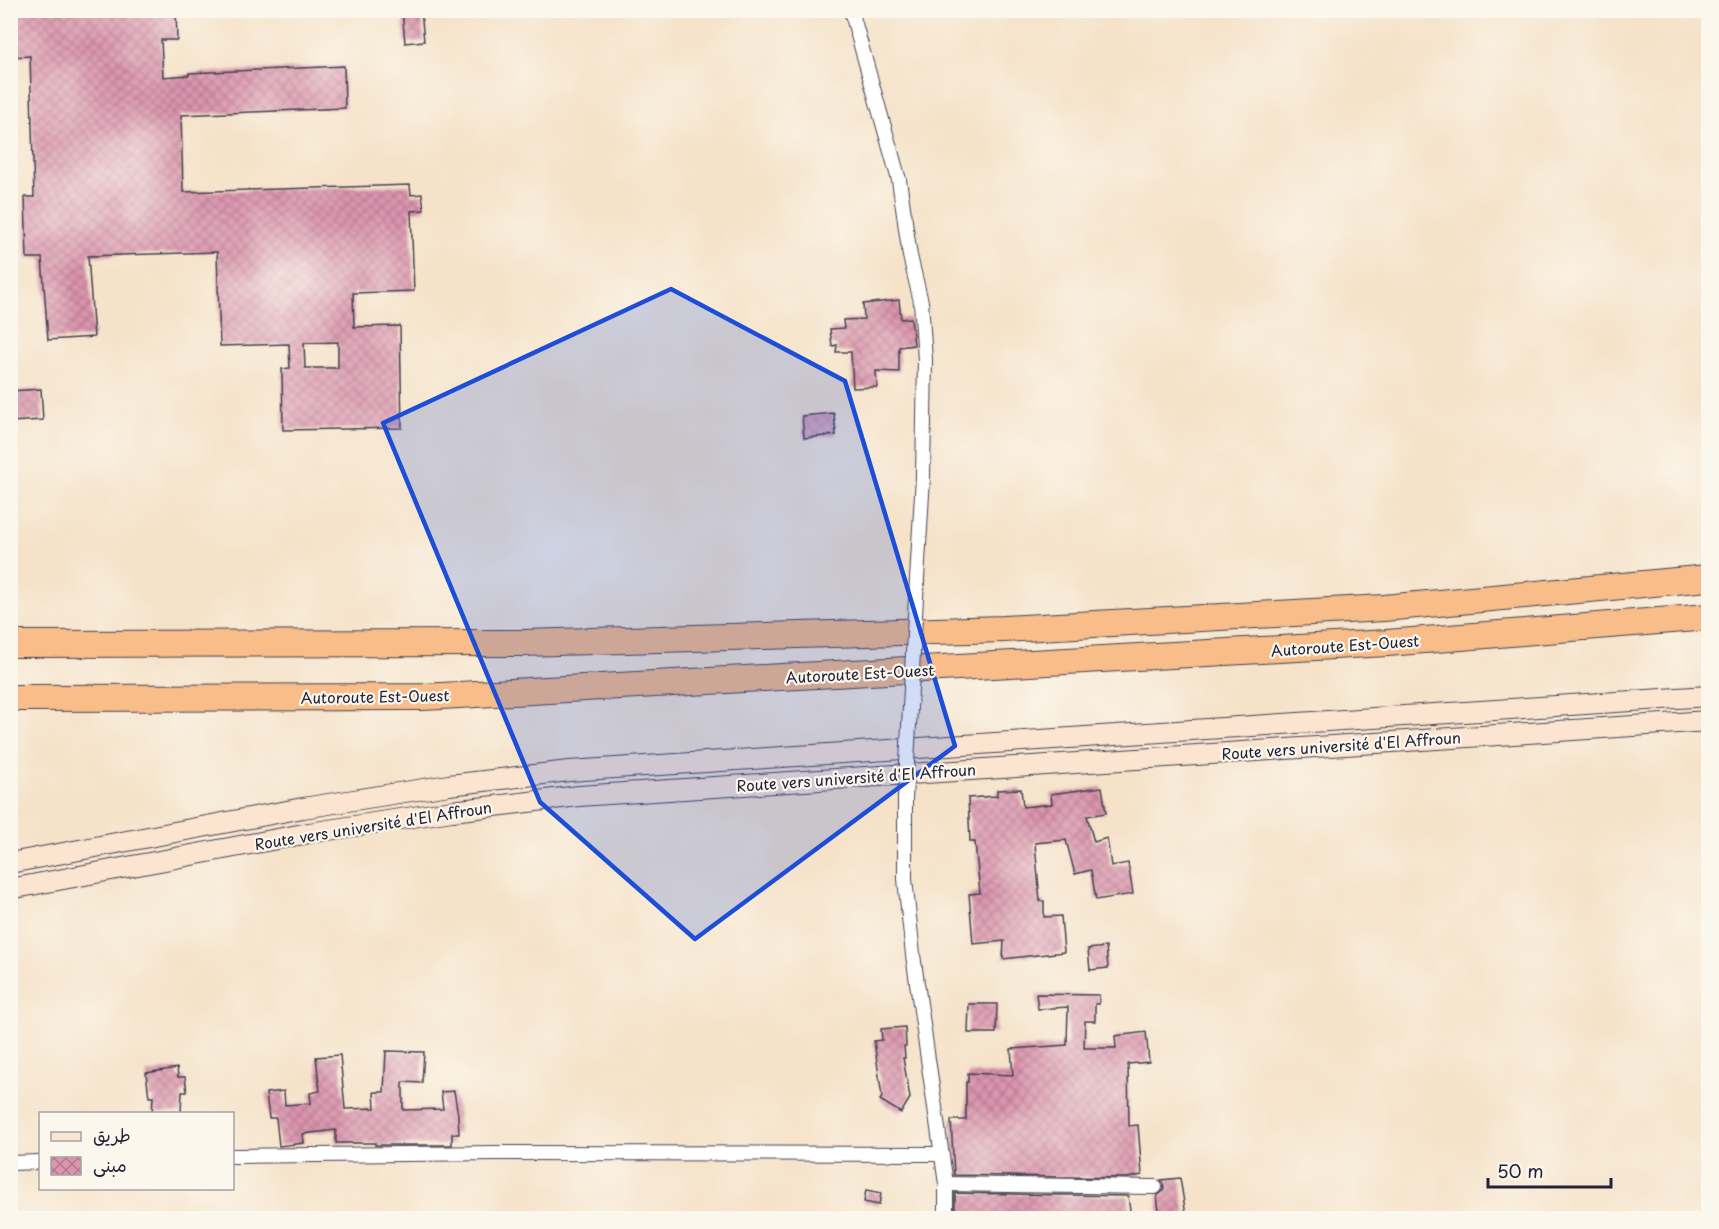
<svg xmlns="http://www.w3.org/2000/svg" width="1719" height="1229" font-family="'Playpen Sans','Playpen Sans Arabic',sans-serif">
  <defs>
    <pattern id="building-cross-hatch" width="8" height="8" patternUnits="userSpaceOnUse" patternTransform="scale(1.5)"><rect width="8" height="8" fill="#dc95ae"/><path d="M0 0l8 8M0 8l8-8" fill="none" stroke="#b2798f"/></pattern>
  </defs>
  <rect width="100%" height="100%" fill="#fbf7ec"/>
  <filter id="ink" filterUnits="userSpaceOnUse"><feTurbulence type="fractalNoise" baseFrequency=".0167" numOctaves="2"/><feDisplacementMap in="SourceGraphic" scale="12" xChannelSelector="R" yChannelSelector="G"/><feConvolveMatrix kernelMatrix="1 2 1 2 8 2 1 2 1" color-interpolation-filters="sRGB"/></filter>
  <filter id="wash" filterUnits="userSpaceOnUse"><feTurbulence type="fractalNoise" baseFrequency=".008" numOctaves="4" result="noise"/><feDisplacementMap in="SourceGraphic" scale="24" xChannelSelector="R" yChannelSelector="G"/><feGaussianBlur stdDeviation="1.35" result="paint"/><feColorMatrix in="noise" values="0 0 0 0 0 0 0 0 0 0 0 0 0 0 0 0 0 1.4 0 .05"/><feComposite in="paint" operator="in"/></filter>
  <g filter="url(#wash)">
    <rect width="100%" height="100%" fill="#f5e2c9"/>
    <g id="blocks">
      <!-- building -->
      <g fill="url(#building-cross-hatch)" fill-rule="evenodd">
        <path d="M10 10H176L177 40H161L163 77 189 75V73L344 66 345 108 181 115 183 192 410 185 411 195 422 194 424 210 411 211 414 291 353 293 354 327 400 326 402 428 283 430 282 369 290 368 289 344 220 346 217 252 88 256 94 337 48 340 42 258H27L25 197H34L30 56 10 57ZM338 342V368H305L304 343Z"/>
        <path d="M402 10H421L424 41 405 43Z"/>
        <path d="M899 300 901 319 911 318 914 345 899 347V372L876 371 877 387 853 388 851 352H836L837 345 832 346 830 329 844 328 843 320 864 319 863 304Z"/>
        <path d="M41 389 43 420 10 422V391Z"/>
        <path d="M834 413 836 435 804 438 802 416Z"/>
        <path d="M1102 787 1106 813 1087 816 1094 842 1107 838 1111 866 1128 863 1133 894 1096 900 1091 870 1075 874 1066 840 1035 843 1040 901H1044V917L1061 916 1064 952 1003 959 1004 941 973 944 969 894 980 893 975 842H970L968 798 997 796V790L1021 789 1023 807 1052 804 1051 794Z"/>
        <path d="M1106 947 1108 968 1090 970 1088 949Z"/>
        <path d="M1036 994 1099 995V1004H1095V1021H1085L1084 1048H1116L1115 1036 1146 1032 1149 1062 1128 1064 1129 1126 1138 1125 1142 1175 1127 1178 954 1175 951 1120H966V1082H968V1073L1013 1075 1011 1049 1067 1045 1068 1007 1038 1009Z"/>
        <path d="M969 1004H997L996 1033H968Z"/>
        <path d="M905 1027 906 1046H904L905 1058H903L910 1098 901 1113 880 1100 882 1097 874 1041 882 1040 881 1029Z"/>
        <path d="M386 1051 424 1052 422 1083 403 1082V1110L443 1109 441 1092 454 1091 458 1115 459 1134H452V1145H375V1143H336V1130L303 1134 304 1143 279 1146 276 1118H269L266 1093 284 1091 285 1105 311 1103 310 1093 320 1091 316 1057 340 1055 345 1109 375 1108 374 1092H384Z"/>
        <path d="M177 1068 178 1077H185L187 1092H182L181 1113H152L153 1097H149L146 1073Z"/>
        <path d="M1180 1178 1186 1215 1160 1218 1157 1196 1163 1191 1164 1187 1161 1180Z"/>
        <path d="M866 1190 881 1193 879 1205 864 1202Z"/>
        <path d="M955 1193 1128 1196 1131 1218H955Z"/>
      </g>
    </g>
  </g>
  <g filter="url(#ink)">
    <use href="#blocks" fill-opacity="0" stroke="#423f50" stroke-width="1.5"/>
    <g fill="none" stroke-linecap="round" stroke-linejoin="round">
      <!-- street casing -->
      <g stroke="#423f50" stroke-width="16">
        <g id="street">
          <path d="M851 10 899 180 910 256 921 302 925 360 923 477 917 579"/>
          <path d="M905 799V879L913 955 946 1184V1218"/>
          <path d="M232 1156 497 1153 941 1154"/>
          <path d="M10 1163 40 1162"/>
          <path d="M946 1184 1155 1187"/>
        </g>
      </g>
      <!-- secondary casing -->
      <g stroke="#423f50" stroke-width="22">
        <g id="secondary">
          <path d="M10 863 303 808 449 785 569 771 1708 696"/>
          <path d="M10 889 309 833 452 811 579 796 1708 721"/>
        </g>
      </g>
      <!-- highway casing -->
      <g stroke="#423f50" stroke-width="28">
        <g id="highway">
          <path d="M10 644 523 643 1004 629 1384 608 1708 578"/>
          <path d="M10 698 423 697 1387 643 1708 617"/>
        </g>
      </g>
      <!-- street -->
      <use href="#street" stroke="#fff" stroke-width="14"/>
      <!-- secondary -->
      <use href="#secondary" stroke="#fce5d0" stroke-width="20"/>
      <!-- highway -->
      <use href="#highway" stroke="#f8bd89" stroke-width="26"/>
      <!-- street-bridge casing -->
      <g stroke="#423f50" stroke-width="16" stroke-linecap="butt">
        <path id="street-bridge" d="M905 799 917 579"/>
      </g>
      <!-- street-bridge -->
      <use href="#street-bridge" stroke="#fff" stroke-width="14"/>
    </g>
  </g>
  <!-- marked area -->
  <path fill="#1d4ed8" fill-opacity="0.2" stroke="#1d4ed8" stroke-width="4.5" stroke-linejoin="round" d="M671 289 845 381 955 746 695 939 540 802 383 423Z"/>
  <g text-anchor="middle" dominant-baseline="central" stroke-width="4.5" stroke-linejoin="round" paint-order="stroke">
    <!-- street labels -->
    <g font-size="15" fill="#22223b" stroke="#fbf7ec">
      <text transform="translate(1345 645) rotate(-4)">Autoroute Est-Ouest</text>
      <text transform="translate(860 673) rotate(-3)">Autoroute Est-Ouest</text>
      <text transform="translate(375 696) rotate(-1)">Autoroute Est-Ouest</text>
      <text transform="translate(1341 745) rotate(-4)">Route vers université d'El Affroun</text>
      <text transform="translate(856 777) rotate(-4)">Route vers université d'El Affroun</text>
      <text transform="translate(373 825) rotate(-9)">Route vers université d'El Affroun</text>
    </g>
  </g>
  <!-- margin -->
  <rect width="1719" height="1229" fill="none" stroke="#fbf7ec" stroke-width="36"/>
  <!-- legend -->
  <rect x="39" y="1112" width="195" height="78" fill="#fbf7ec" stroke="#a4a2a5" stroke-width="1.5"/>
  <rect x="51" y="1132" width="30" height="9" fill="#fce5d0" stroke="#a4a2a5" stroke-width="1.5"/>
  <text x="93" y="1142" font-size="18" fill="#22223b">طريق</text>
  <rect x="51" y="1157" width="30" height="18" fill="url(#building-cross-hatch)" stroke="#a4a2a5" stroke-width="1.5"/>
  <text x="93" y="1172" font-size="18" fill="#22223b">مبنى</text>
  <!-- scale -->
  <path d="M1488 1178v9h123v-9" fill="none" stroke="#22223b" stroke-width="3"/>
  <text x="1497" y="1178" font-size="18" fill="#22223b" stroke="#fbf7ec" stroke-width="4.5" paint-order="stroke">50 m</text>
</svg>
